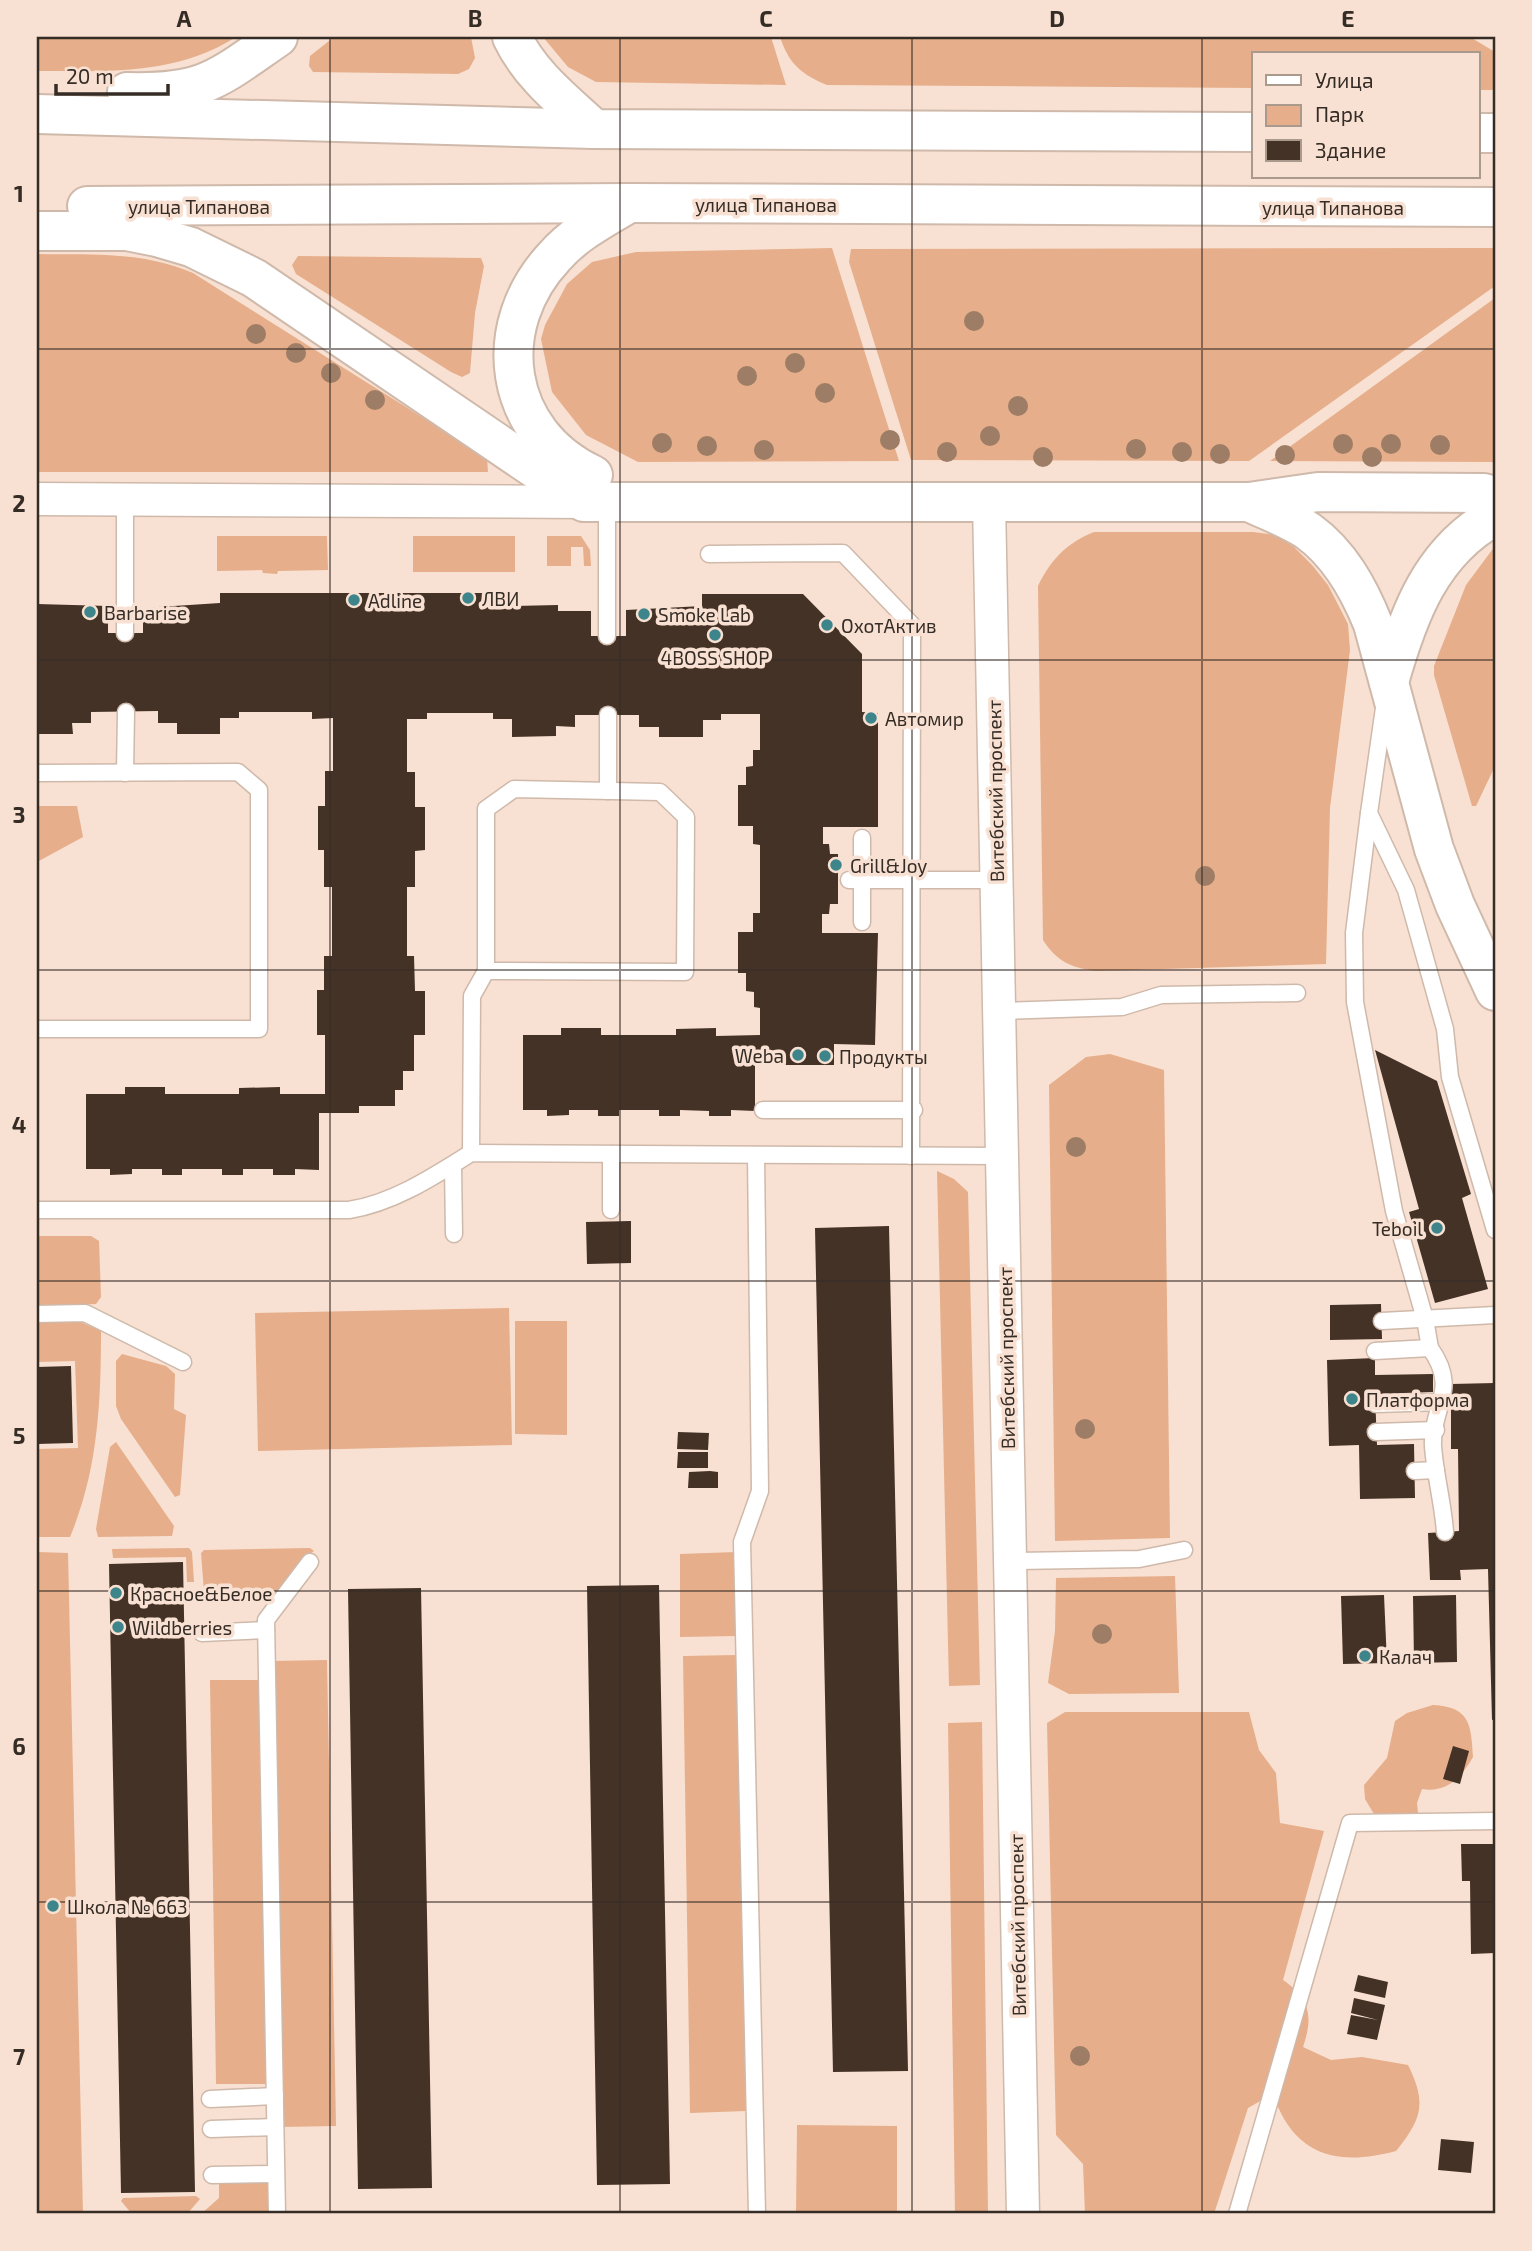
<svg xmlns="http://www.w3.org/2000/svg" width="1532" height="2251" font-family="'Exo 2',sans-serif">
  <rect width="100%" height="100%" fill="#f8e1d2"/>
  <!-- green -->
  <g fill="#e6ae8a">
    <path d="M37 37H236C174 76 107 71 37 71Z"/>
    <path d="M334 37H471L475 58 469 69 458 74 313 72 309 66 310 56Z"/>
    <path d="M543 37H771L786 85 596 82 568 67Z"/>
    <path d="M780 37H1470L1495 52V90H1478V54H1254V88L827 85C801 74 789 64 780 37Z"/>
    <path d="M832 248 899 461 638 462 586 435 552 392 541 339 545 325 567 284 592 262 636 252Z"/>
    <path d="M1495 248V286L1249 461 911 460 849 262 851 249Z"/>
    <path d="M37 254C90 255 143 251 193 273L487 458 488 472H37Z"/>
    <path d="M298 256 481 258 484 266 475 313 470 373 462 377 451 372 296 274 292 265Z"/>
    <path d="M1495 298V462L1270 461Z"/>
    <path d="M1094 532H1253L1276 535 1294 547 1312 565 1328 585 1348 624 1350 650 1330 808 1326 964 1097 971C1072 968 1057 962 1043 940L1038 586C1051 559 1067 543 1094 532Z"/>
    <path d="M217 536H327L328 570 278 571 277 574 263 573 262 570 217 571Z"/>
    <rect x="413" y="536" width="102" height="36"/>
    <path d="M547 536H581L590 550 591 566H584L583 547H571V566H547Z"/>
    <path d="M1495 546V766L1476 806H1472L1434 675V666L1466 585Z"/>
    <path d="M37 806H77L83 837 37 862Z"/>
    <path d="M1110 1054 1164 1070 1170 1538 1055 1541 1049 1085 1086 1057Z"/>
    <path d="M937 1171 954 1179 968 1192 980 1685 949 1686Z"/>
    <path d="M37 1236H91L99 1241 101 1297 96 1304 37 1307Z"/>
    <path d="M509 1308 512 1445 258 1451 255 1313Z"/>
    <path d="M37 1321 81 1322 101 1331C101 1403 98 1470 70 1537H37V1449L78 1448 75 1361 37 1362Z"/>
    <path d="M515 1321H567V1435L515 1434Z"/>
    <path d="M122 1354 166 1366 175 1374 174 1409 186 1415 180 1495 175 1497 121 1419 116 1406V1361Z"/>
    <path d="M116 1442 174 1526 172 1536 98 1537 96 1529 110 1447Z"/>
    <path d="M189 1548 192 1552 194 1582H187L186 1557 113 1558 112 1549Z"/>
    <path d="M310 1548 314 1551 303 1559 281 1593 204 1592 201 1553 204 1550Z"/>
    <path d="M37 1552 68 1553 83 2214H37Z"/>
    <path d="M736 1552 737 1636 680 1637V1554Z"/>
    <path d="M1175 1576 1179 1693 1069 1694 1048 1683 1055 1631 1056 1578Z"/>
    <path d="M737 1655 746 2111 690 2113 683 1656Z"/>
    <path d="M327 1660 336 2126 280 2127 271 1661Z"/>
    <path d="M210 1680H259L266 2084H216Z"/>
    <path d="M1433 1705C1470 1707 1471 1724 1473 1757 1461 1778 1447 1793 1422 1789L1417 1803 1418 1813 1409 1816 1374 1814 1365 1799 1364 1785 1387 1758 1395 1721 1407 1713Z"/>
    <path d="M1065 1712H1249L1259 1750 1276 1773 1280 1823 1324 1831 1283 1980C1311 1999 1313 2018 1303 2047L1331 2060 1362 2057 1408 2065C1427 2103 1422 2119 1396 2151 1344 2165 1301 2159 1278 2107L1262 2100 1248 2108 1214 2214H1085L1083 2164 1056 2135 1047 1723Z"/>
    <path d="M982 1722 988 2214H955L948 1723Z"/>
    <path d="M797 2125 897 2126V2214H796Z"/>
    <path d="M219 2181H270V2214H201L219 2198Z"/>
    <path d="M196 2196 200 2199 187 2214H132L121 2201 123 2198Z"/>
  </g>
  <!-- building -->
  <g fill="#443226">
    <path d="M220 593H514V606L558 605V611H591V636H626V610L702 606V594H803L862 654V712L878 713V827H823V844H829L830 854H838V904H830L829 914H822V933H878L875 1045 834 1044V1065H755V1111L731 1110V1116H709V1111L680 1110V1116H659V1110H619V1116H598V1110H569V1115L547 1116V1110H523V1035H561V1028H601V1035H676V1029L716 1028V1036L760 1035V1008L754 1007V992L746 991V973H738V932H753V913H760V845L753 844V826H738V785H746V767L753 766V750H760V714H721V720H703V737H659V727H639V715H575V727L556 726V736L512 737V719H493V713H427V719H407V772H415V807H425V850L415 851V887H407V956H414L415 991H425V1035H414V1071H403V1090H395V1106H359V1113H319V1170L295 1169V1175H273V1169H243V1175H222V1169H182V1175H162V1169H132V1174L110 1175V1169H86V1094H125V1087H165V1094H239V1088L280 1087V1094H325V1035H317V990H324V956H332V887H324V850H318V806H325V771H333V718L312 719V712H239V718H220V734H177V723H158V711L91 712V723H72L73 734H37V604L108 606V633H143V608L220 603Z"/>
    <path d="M1375 1050 1437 1081 1471 1194 1462 1198 1488 1289 1435 1303 1409 1212 1419 1209Z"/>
    <path d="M631 1221V1263L587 1264 586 1222Z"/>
    <path d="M889 1226 908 2071 833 2072 815 1228Z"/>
    <path d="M1381 1304 1382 1339 1330 1340V1305Z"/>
    <path d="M1375 1358V1375L1433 1374V1392L1375 1394 1377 1445 1414 1444 1415 1498 1360 1499 1359 1445 1329 1446 1327 1360Z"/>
    <path d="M71 1366 73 1443 37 1444V1367Z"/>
    <path d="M1495 1383V1719L1492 1720 1488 1569 1460 1570 1461 1580H1430L1428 1533 1459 1531 1458 1449H1451V1384Z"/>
    <path d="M678 1432 709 1433 708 1450 677 1449Z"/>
    <path d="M678 1452H708V1468H677Z"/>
    <path d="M710 1471 718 1472V1488H688L689 1472Z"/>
    <path d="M183 1562 195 2192 121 2193 109 1564Z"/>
    <path d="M659 1585 670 2184 597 2185 587 1586Z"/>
    <path d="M421 1588 432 2188 358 2189 348 1589Z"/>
    <path d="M1384 1595 1387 1663 1343 1664 1341 1596Z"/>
    <path d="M1456 1595 1457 1662 1414 1663 1413 1596Z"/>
    <path d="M1453 1746 1469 1751 1460 1784 1443 1779Z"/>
    <path d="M1461 1844H1495V1953L1471 1954 1470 1881H1462Z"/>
    <path d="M1358 1975 1388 1982 1385 1998 1354 1991Z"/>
    <path d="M1354 1998 1385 2005 1377 2040 1347 2034 1351 2015 1378 2020 1351 2013Z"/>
    <path d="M1441 2139 1474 2142 1471 2173 1438 2170Z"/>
  </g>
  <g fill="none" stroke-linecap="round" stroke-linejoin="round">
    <!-- service casing -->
    <g stroke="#cfb9aa" stroke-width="19">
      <g id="service">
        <path d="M607 502V636"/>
        <path d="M709 554 843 553 912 625 911 1156"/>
        <path d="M125 633V499"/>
        <path d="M1384 708 1369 813 1406 890 1445 1029 1450 1077 1495 1230"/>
        <path d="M37 773 238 772 259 790V1029H37"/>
        <path d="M125 773 126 712"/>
        <path d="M514 789 660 792 686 817 685 972 486 971V809Z"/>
        <path d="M608 791V715"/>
        <path d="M1369 813 1354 933 1355 1002 1394 1211 1425 1319 1430 1348 1375 1351"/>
        <path d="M849 880H997"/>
        <path d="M862 922V838"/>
        <path d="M999 1011 1122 1007 1161 995 1297 993"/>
        <path d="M763 1110H914"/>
        <path d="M471 1153 472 996 486 971"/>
        <path d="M611 1154V1210"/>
        <path d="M756 1155 760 1491 742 1542 757 2214"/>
        <path d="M453 1165 454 1234"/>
        <path d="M37 1210H349C393 1203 433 1177 471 1153L1002 1156"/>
        <path d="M37 1314 85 1313 183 1362"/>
        <path d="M1382 1321 1495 1315"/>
        <path d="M1430 1348C1460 1390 1431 1406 1433 1446 1435 1475 1443 1503 1445 1532"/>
        <path d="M1376 1404 1443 1402"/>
        <path d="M1376 1432 1436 1430"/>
        <path d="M1415 1471 1436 1470"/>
        <path d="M1010 1561 1139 1559 1184 1550"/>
        <path d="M202 1633 266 1630"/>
        <path d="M210 2099 275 2096"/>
        <path d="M211 2129 275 2127"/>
        <path d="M212 2175 276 2174"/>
        <path d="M277 2214 266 1620 310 1562"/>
        <path d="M1237 2214 1350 1823 1495 1821"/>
      </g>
    </g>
    <!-- minor casing -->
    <g stroke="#cfb9aa" stroke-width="35">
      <g id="minor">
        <path d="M37 499 584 502"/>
        <path d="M989 502 1023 2214"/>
      </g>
    </g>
    <!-- primary casing -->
    <g stroke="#cfb9aa" stroke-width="42">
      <g id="primary">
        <path d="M512 37C530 75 564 101 594 129"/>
        <path d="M127 92C205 94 217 79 278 37"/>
        <path d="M37 114 594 129 1254 132"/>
        <path d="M1478 133H1495"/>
        <path d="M87 206 629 203 1495 207"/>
        <path d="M37 231H127L157 237 191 247 254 278 584 502H1249L1318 492 1484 493 1495 496"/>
        <path d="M593 475C503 433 488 327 555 256 575 233 603 219 629 203"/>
        <path d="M1249 502C1268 511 1290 519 1308 531 1340 554 1359 589 1373 624L1434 849 1455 905 1495 991"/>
        <path d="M1389 682C1408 615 1431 551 1495 516"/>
      </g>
    </g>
    <!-- service -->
    <use href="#service" stroke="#fff" stroke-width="16"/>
    <!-- minor -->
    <use href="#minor" stroke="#fff" stroke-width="32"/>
    <!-- primary -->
    <use href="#primary" stroke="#fff" stroke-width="38"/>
  </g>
  <!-- trees -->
  <g fill="#9d7d65">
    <circle cx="974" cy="321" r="10"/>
    <circle cx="256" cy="334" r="10"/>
    <circle cx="296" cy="353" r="10"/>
    <circle cx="795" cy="363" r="10"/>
    <circle cx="331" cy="373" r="10"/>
    <circle cx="747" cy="376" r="10"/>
    <circle cx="825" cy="393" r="10"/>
    <circle cx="375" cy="400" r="10"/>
    <circle cx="1018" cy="406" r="10"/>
    <circle cx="990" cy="436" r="10"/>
    <circle cx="890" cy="440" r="10"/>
    <circle cx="662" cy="443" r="10"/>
    <circle cx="1343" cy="444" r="10"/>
    <circle cx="1391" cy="444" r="10"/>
    <circle cx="1440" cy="445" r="10"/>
    <circle cx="707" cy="446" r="10"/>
    <circle cx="1136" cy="449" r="10"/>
    <circle cx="764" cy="450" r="10"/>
    <circle cx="947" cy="452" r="10"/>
    <circle cx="1182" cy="452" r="10"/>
    <circle cx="1220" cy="454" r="10"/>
    <circle cx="1285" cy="455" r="10"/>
    <circle cx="1043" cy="457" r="10"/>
    <circle cx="1372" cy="457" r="10"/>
    <circle cx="1205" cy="876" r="10"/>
    <circle cx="1076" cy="1147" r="10"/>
    <circle cx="1085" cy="1429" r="10"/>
    <circle cx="1102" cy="1634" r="10"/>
    <circle cx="1080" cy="2056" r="10"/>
  </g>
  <!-- grid -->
  <path fill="none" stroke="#352c26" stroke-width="2" stroke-opacity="0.55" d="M330 37V2214M620 37V2214M912 37V2214M1202 37V2214M37 349H1495M37 660H1495M37 970H1495M37 1281H1495M37 1591H1495M37 1902H1495"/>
  <!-- markers -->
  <g fill="#3d848b" stroke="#f8e1d2" stroke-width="2.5">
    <circle cx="468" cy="598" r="7"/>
    <circle cx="354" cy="600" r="7"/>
    <circle cx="90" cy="612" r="7"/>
    <circle cx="644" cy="614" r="7"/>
    <circle cx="827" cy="625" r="7"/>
    <circle cx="715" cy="635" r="7"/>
    <circle cx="871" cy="718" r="7"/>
    <circle cx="836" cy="865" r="7"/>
    <circle cx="798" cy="1055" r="7"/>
    <circle cx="825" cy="1056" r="7"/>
    <circle cx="1437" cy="1228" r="7"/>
    <circle cx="1352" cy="1399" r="7"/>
    <circle cx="116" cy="1593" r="7"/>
    <circle cx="118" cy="1627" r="7"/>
    <circle cx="1365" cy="1656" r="7"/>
    <circle cx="53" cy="1906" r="7"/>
  </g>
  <g text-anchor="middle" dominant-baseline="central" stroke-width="7" stroke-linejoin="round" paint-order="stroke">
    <!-- street labels -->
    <g font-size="19" fill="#352c26" stroke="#f8e1d2">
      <text x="766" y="204">улица Типанова</text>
      <text x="199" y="206">улица Типанова</text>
      <text x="1333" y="207">улица Типанова</text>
      <text transform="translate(995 791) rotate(-91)">Витебский проспект</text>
      <text transform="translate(1006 1358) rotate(-91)">Витебский проспект</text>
      <text transform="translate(1017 1925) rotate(-91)">Витебский проспект</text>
    </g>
    <!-- poi labels -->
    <g font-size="19" fill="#352c26" stroke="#f8e1d2" text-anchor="start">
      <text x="482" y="598">ЛВИ</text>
      <text x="368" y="600">Adline</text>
      <text x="104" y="612">Barbarise</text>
      <text x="658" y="614">Smoke Lab</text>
      <text x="841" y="625">ОхотАктив</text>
      <text x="715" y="657" text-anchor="middle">4BOSS SHOP</text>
      <text x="885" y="718">Автомир</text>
      <text x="850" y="865">Grill&amp;Joy</text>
      <text x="784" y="1055" text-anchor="end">Weba</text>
      <text x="839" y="1056">Продукты</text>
      <text x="1423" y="1228" text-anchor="end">Teboil</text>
      <text x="1366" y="1399">Платформа</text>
      <text x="130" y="1593">Красное&amp;Белое</text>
      <text x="132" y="1627">Wildberries</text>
      <text x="1379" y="1656">Калач</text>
      <text x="67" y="1906">Школа № 663</text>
    </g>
  </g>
  <!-- border -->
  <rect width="1532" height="2251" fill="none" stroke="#f8e1d2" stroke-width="77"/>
  <!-- legend -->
  <rect x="1252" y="52" width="228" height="126" fill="#f8e1d2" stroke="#aa998d" stroke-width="2"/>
  <rect x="1266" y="75" width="35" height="10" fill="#ffffff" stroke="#aa998d" stroke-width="2"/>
  <text x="1315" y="88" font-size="21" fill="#352c26">Улица</text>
  <rect x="1266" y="105" width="35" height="21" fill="#e6ae8a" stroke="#aa998d" stroke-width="2"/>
  <text x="1315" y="122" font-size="21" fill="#352c26">Парк</text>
  <rect x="1266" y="140" width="35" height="21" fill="#443226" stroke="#aa998d" stroke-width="2"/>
  <text x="1315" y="158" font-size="21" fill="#352c26">Здание</text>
  <!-- scale -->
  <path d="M56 84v10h112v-10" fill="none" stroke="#352c26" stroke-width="3.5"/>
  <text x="66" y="84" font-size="21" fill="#352c26" stroke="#f8e1d2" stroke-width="5" paint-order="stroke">20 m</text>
  <rect x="38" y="38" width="1456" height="2174" fill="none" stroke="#352c26" stroke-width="2.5"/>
  <g font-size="23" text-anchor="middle" font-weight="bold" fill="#352c26">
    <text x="184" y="27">A</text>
    <text x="475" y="27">B</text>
    <text x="766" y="27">C</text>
    <text x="1057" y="27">D</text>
    <text x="1348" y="27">E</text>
    <text x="19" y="202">1</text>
    <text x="19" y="512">2</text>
    <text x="19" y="823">3</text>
    <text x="19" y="1133">4</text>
    <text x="19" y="1444">5</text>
    <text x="19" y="1755">6</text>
    <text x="19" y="2065">7</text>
  </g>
</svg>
